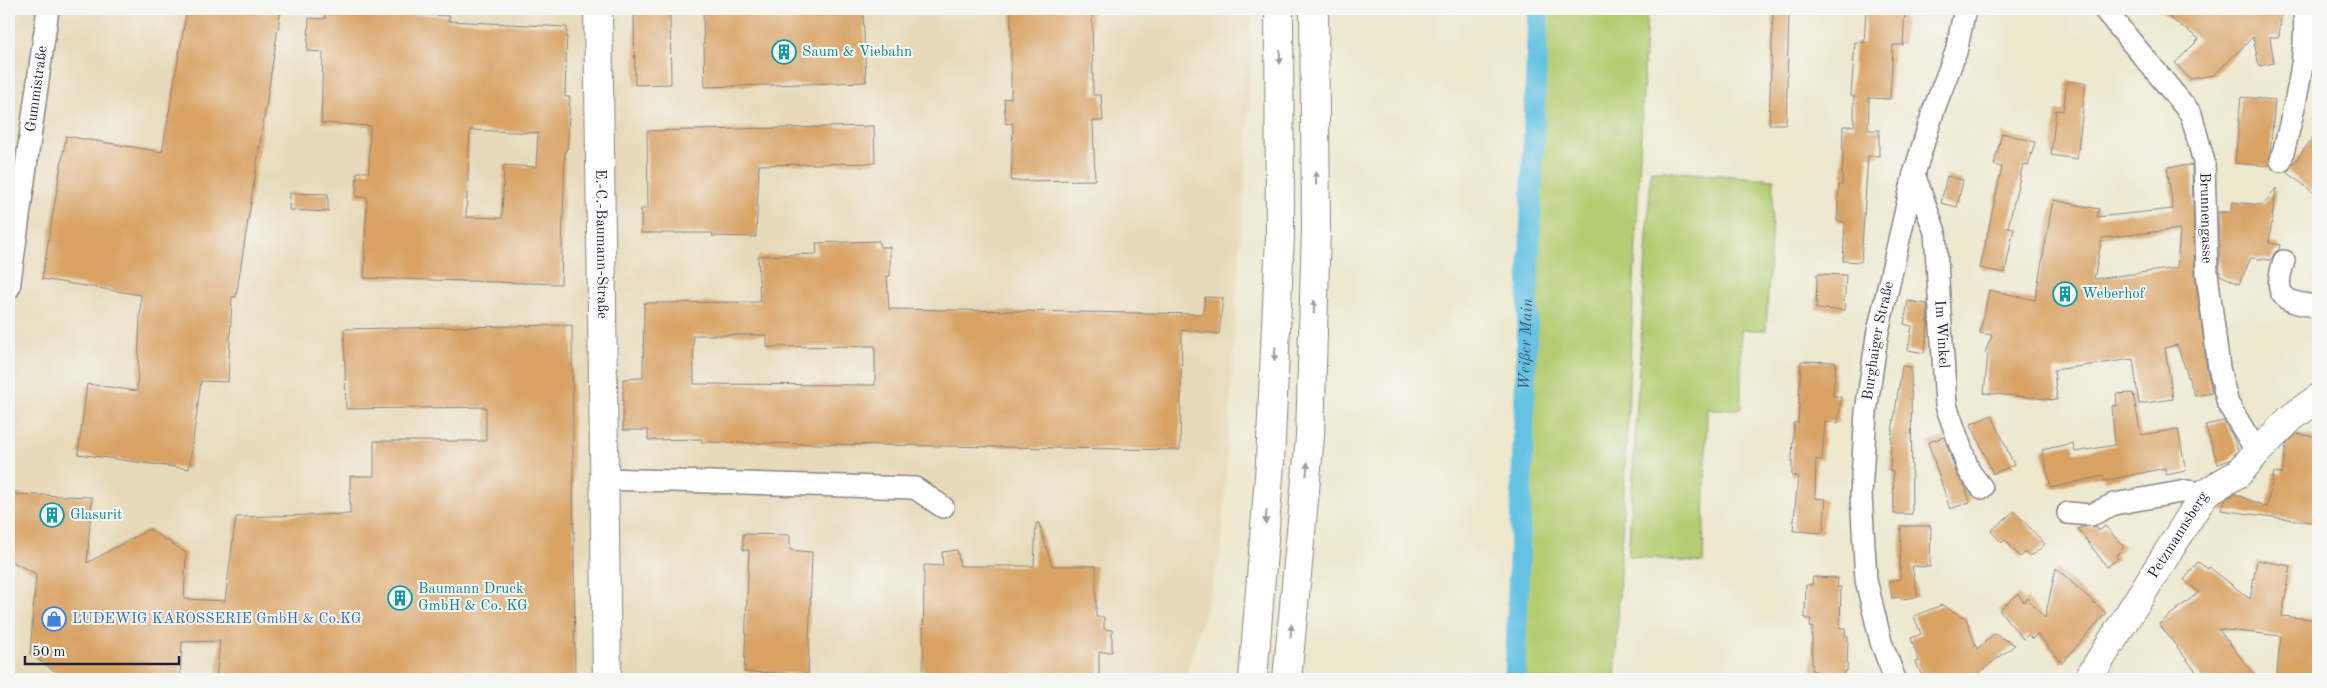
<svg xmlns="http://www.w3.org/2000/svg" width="2327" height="688" font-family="'Old Standard TT',serif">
  <rect width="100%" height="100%" fill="#f6f6f2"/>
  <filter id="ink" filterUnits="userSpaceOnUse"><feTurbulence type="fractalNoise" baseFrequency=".02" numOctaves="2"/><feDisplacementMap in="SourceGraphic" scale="10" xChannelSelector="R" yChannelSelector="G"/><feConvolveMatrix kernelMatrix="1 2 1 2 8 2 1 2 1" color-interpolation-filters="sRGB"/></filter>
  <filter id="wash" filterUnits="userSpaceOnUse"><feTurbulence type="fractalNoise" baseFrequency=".0096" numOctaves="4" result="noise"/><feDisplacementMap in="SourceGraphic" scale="20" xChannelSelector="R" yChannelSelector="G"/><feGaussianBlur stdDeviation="1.12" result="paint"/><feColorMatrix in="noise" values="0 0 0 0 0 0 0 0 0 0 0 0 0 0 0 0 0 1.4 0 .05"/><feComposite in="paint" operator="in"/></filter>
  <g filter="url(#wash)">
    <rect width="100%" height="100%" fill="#ede8ce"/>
    <!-- built -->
    <path fill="#e7daba" d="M9 9H1252L1251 75 1221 554 1185 679H9Z"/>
    <!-- green -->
    <g fill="#b4cd72" stroke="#6b7856">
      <path d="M1539 9H1647L1615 679H1518Z"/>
      <path d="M1651 170 1774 179 1766 330H1741V409H1707L1703 563 1628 556Z"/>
    </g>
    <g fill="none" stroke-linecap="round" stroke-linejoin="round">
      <!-- canal -->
      <path stroke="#65c2e3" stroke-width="21" id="s1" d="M1515 679 1538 9"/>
    </g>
    <g id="blocks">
      <!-- building -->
      <g fill="#d9a365" fill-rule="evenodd">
        <path d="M187 9H281L236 297H232L228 382 201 381 189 469 78 454 87 384 137 391 141 295 42 279 66 136 162 152Z"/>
        <path d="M634 9H670L671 84 635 85Z"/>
        <path d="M703 9H863L866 82 705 87Z"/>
        <path d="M1011 9H1092L1093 95H1101L1103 121H1093L1095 180 1011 181 1013 123 1006 124 1004 99 1011 98Z"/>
        <path d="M1773 9H1789L1786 124H1769Z"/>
        <path d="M1866 9H1905L1903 45H1893L1890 99 1869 98 1868 130H1879V156H1868L1861 262 1843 261 1845 222 1837 221 1839 185H1842L1843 126H1854V97L1851 96 1855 42 1864 43Z"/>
        <path d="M2158 9H2282L2279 37H2270L2274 63 2259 66 2253 37 2214 75 2190 79 2175 63 2199 39Z"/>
        <path d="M325 10 450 16 448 21 567 27 565 97H570L567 150H565L561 284 364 278 367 197H356L357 172H369L370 126 321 123 323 52 307 51 309 18 325 19ZM470 130 538 133 536 167 504 165 502 218 466 217Z"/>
        <path d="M2067 81 2086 83 2077 159 2051 155 2056 110 2063 111Z"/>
        <path d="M2241 97 2275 100 2269 166 2235 163Z"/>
        <path d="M874 126 875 163 759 165 756 237 712 236 713 233H641V209H648L647 131Z"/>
        <path d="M2318 131V196L2287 172Z"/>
        <path d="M2002 133 2035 142 2028 166 2023 165 2008 227 2014 228 2005 273 1980 268 2002 167 1994 165Z"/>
        <path d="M2192 165 2195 274 2207 370 2212 393 2195 396 2177 345 2165 348 2173 399 2139 404 2133 359 2054 370 2057 400 1984 393 1988 354 1985 353 1992 335 1980 333 1989 290 2035 300 2053 200 2099 209 2097 217 2173 209 2167 167ZM2180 229 2177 268 2094 279 2102 238Z"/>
        <path d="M1947 176 1963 180 1957 207 1941 203Z"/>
        <path d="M2276 188 2269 243 2280 245 2279 250 2275 252 2271 260 2251 258 2239 284 2220 275 2218 212H2231L2232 202 2263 205Z"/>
        <path d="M290 193 328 194V212L289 210Z"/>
        <path d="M879 241 880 247H890V276H887L889 309 1203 314 1205 297 1223 298 1219 334 1182 330 1180 450 701 442 702 439 648 440V430H623V379L643 378 644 303 760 302 758 256 817 254 816 243ZM693 335H767V347L875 346V385L694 384Z"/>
        <path d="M1817 274 1846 275 1844 310 1816 309Z"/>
        <path d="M1908 301 1927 304 1928 326 1924 353 1908 350 1912 326 1904 324Z"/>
        <path d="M572 325 575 679H216L220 641 182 642 180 679H76L68 674 63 677 30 654 36 574 9 560 14 494 92 497 87 563 149 529 186 553 184 599 225 601 236 517 350 514V476H374V441H486V407L346 409 344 329Z"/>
        <path d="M1801 361 1836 362 1833 396 1841 397 1838 423 1825 421 1822 460 1816 459 1815 498 1826 499 1823 533 1793 531 1798 476H1792V458L1794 422 1798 423Z"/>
        <path d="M1902 366 1911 367 1912 514H1894L1893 472 1890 471 1891 439Z"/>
        <path d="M2133 393 2141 435 2178 429 2186 471 2166 475 2165 468 2104 481 2103 476 2051 488 2042 450 2073 443 2075 452 2115 445 2112 406H2117L2116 394Z"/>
        <path d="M1992 415 2014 465 1993 474 1971 424Z"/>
        <path d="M2224 421 2233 437 2238 450 2230 460 2218 464 2205 425Z"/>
        <path d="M2297 434 2318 437V523L2221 510 2226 499 2235 494 2267 507 2274 472 2282 474 2286 445Z"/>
        <path d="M1944 437 1957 475 1965 486 1970 502 1950 509 1928 442Z"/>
        <path d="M2014 511 2045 544 2033 555H2027L2025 552 2020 557 2005 540 2002 543 1991 531Z"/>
        <path d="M1036 523H1039L1052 566H1096V617H1104V629L1112 630V652H1099V679H923L924 565 943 566 942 552 957 550 960 566H1034Z"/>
        <path d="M1901 526H1931L1930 567 1912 566 1918 597 1901 599 1900 597 1892 598 1889 581 1900 579Z"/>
        <path d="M2096 526 2099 531 2105 526 2124 547 2116 555 2118 559 2107 567 2078 529 2081 527Z"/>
        <path d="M743 534 790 535V550L812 552 808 674 744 672 749 550H743Z"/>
        <path d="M2257 560 2291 566 2282 616 2318 620V679H2276L2281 636 2218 629 2258 679H2202L2159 624 2199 592 2184 580 2198 562 2208 569 2209 567 2250 599Z"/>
        <path d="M2056 568 2106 613 2062 663 2037 634 2032 639 2028 635 2023 639 1999 610 2018 594 2024 602 2027 598 2045 618Z"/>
        <path d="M1813 577 1838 578 1837 587H1841L1840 628H1846L1845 636H1848L1847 671 1844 672 1843 679 1816 678V671H1812V627H1810L1811 619H1805L1806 585H1812Z"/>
        <path d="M1942 605 1966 618 1977 649 1994 634 2015 645 1971 679H1923L1916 662 1919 661 1911 638 1921 634 1914 616Z"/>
      </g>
    </g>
  </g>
  <g filter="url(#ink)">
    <use href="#blocks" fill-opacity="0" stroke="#888584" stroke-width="1"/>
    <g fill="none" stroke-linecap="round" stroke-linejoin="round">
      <!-- street casing -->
      <g stroke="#888584" stroke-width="24">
        <g id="street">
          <path id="s2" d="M2104 9 2191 114 2204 162 2207 273 2219 368 2228 404 2257 452"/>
          <path d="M2281 161C2293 113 2308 59 2304 9"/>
          <path id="s3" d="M1914 174 1935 232 1946 405 1969 471 1982 488"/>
          <path d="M2284 261C2272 297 2284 303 2318 306"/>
          <path id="s4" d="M9 288 48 9"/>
          <path d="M603 479 915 488 943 507"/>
          <path d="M2068 513 2091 515 2114 504 2186 491 2205 493"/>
          <path id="s5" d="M1895 679 1881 642 1866 580 1861 494 1866 412 1877 336 1914 174 1934 109 1956 52 1965 9"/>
        </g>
      </g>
      <!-- secondary casing -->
      <g stroke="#888584" stroke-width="30">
        <g id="secondary">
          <path id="s6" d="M598 9 607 679"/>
          <path id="s7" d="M2088 679 2205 493 2239 473 2257 452 2291 418 2318 398"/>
        </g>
      </g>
      <!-- highway casing -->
      <g stroke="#888584" stroke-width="30">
        <g id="highway">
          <path d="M1253 679 1270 463 1280 236 1279 9"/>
          <path d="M1287 679 1310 437 1316 227 1314 9"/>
        </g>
      </g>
      <!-- street -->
      <use href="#street" stroke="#fff" stroke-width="21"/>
      <!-- secondary -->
      <use href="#secondary" stroke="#fff" stroke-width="28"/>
      <!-- highway -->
      <use href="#highway" stroke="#fff" stroke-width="28"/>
    </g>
    <!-- one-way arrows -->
    <defs><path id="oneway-solid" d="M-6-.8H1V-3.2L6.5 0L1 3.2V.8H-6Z" transform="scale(1.25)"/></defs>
    <g fill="#9c9ca7">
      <use href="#oneway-solid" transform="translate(1280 57) rotate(90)"/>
      <use href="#oneway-solid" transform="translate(1316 178) rotate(-91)"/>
      <use href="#oneway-solid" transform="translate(1314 307) rotate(-88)"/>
      <use href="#oneway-solid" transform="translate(1275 354) rotate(93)"/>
      <use href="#oneway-solid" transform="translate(1307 469) rotate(-85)"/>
      <use href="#oneway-solid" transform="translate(1266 517) rotate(94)"/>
      <use href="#oneway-solid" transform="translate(1291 631) rotate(-85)"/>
    </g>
  </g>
  <!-- icons -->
  <defs>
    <g id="building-ring" transform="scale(1.25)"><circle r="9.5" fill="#f6f6f2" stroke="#0f9aa8" stroke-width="1.5"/><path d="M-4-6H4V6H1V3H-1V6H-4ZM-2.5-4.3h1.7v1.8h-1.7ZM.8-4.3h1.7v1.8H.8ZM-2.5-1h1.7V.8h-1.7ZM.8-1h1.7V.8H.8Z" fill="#0f9aa8"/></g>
    <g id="shop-ring" transform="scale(1.25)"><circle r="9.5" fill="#f6f6f2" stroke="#3f7fe0" stroke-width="1.5"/><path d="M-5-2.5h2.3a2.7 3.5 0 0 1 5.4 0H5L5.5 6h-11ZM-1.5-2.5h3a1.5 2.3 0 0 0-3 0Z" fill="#3f7fe0"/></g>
  </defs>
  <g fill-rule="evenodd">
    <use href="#building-ring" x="784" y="52"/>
    <use href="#building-ring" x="2065" y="294"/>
    <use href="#building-ring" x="52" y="515"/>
    <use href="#building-ring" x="400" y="598"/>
    <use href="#shop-ring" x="54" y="619"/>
  </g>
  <g text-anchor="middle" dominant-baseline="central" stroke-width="4" stroke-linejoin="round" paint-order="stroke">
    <!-- culture labels -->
    <g font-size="15" fill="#0d838f" stroke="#f6f6f2" text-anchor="start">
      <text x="802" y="52">Saum &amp; Viebahn</text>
      <text x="2082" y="294">Weberhof</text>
      <text x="70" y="515">Glasurit</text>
      <text x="418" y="589">Baumann Druck<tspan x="418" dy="17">GmbH &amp; Co. KG</tspan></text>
    </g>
    <!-- street labels -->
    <g font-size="15" fill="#22223b" stroke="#f6f6f2">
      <text stroke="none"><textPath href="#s4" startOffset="201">Gummistraße</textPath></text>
      <text stroke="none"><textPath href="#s2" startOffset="242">Brunnengasse</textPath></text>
      <text stroke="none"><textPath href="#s6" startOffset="235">E.-C.-Baumann-Straße</textPath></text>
      <text stroke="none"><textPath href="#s3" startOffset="164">Im Winkel</textPath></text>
      <text stroke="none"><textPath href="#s5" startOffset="344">Burghaiger Straße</textPath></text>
      <text stroke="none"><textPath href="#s7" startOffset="170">Petzmannsberg</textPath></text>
    </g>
    <!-- shop labels -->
    <g font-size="15" fill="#366cbe" stroke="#f6f6f2" text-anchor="start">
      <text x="72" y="619">LUDEWIG KAROSSERIE GmbH &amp; Co.KG</text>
    </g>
    <!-- water labels -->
    <g font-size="16" font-style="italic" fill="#395a76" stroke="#f6f6f2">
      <text stroke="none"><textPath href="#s1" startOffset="335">Weißer Main</textPath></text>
    </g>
  </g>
  <!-- margin -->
  <rect width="2327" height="688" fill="none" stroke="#f6f6f2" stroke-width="30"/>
  <!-- scale -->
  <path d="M25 656v8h154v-8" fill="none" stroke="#22223b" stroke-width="2.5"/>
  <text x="32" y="656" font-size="15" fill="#22223b" stroke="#f6f6f2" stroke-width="4" paint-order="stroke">50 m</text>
</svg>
